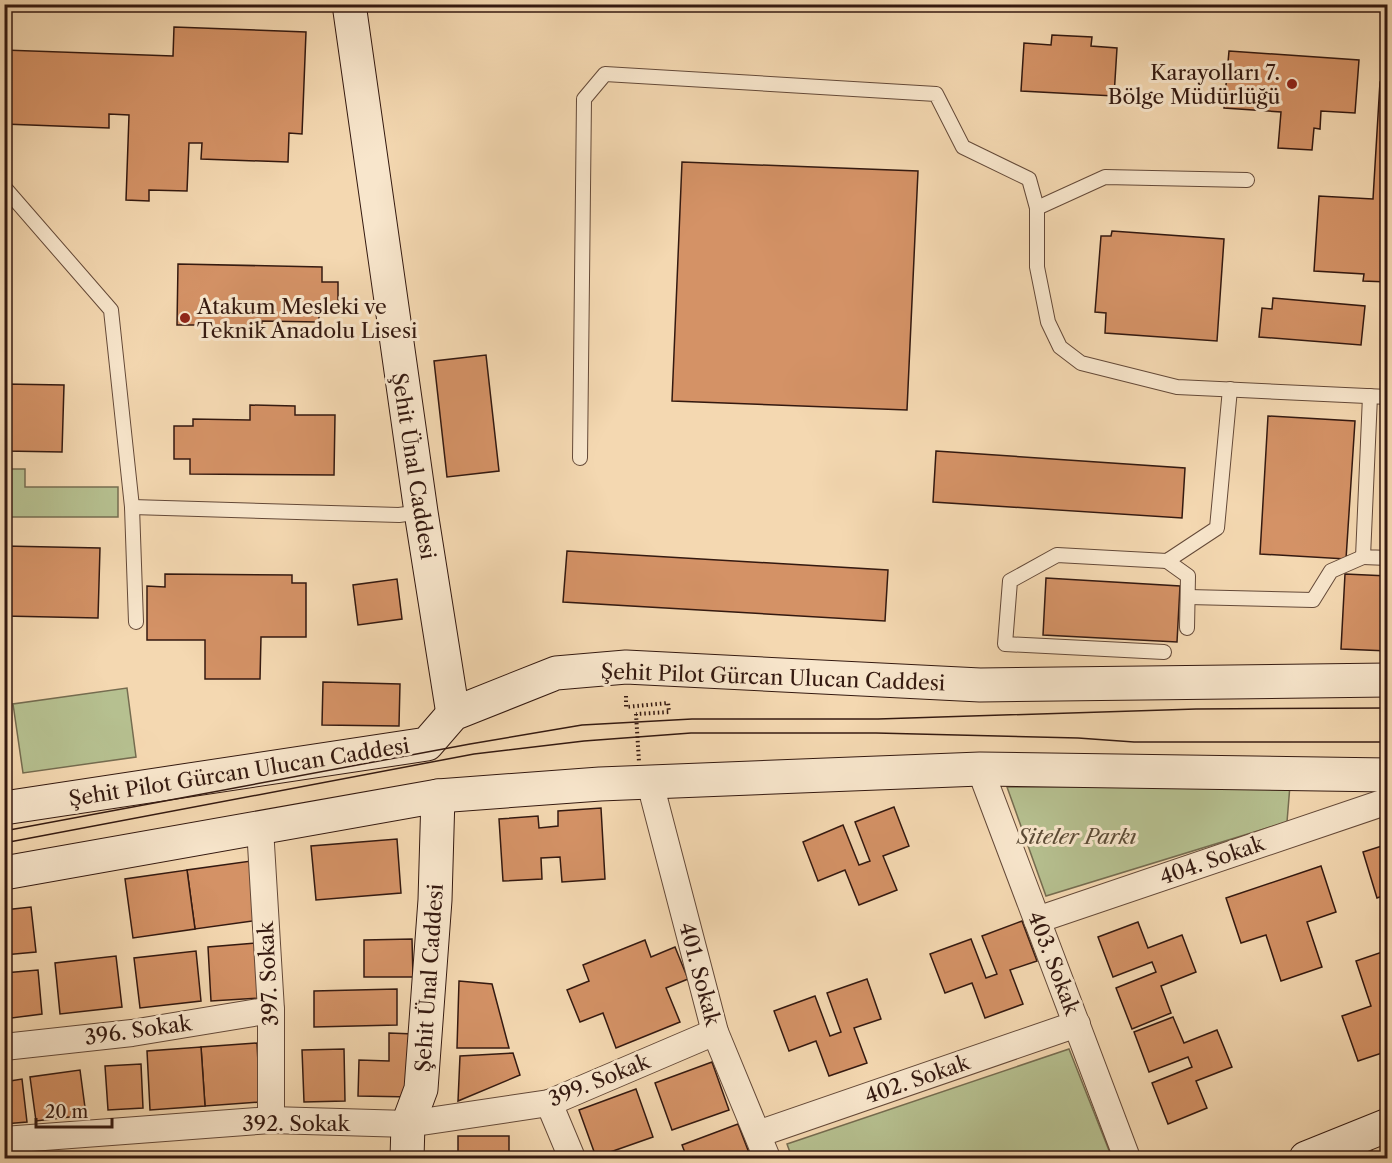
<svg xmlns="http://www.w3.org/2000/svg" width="1392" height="1163" font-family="'Libre Caslon Text',serif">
  <rect width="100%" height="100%" fill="#f4d8b1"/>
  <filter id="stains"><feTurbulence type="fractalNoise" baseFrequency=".00333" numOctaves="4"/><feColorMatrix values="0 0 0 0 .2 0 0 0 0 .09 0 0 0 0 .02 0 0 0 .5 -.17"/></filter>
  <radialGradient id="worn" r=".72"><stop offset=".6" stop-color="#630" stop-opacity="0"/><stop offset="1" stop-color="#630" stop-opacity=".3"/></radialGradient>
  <!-- green -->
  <g fill="#b6c090" stroke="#756c50" stroke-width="1.5">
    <path d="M4 469H25V487H118V517H5Z"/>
    <path d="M127 688 136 757 23 773 13 704Z"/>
    <path d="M1290 785 1287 822 1046 896 1007 787Z"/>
    <path d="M1069 1049 1112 1158H792L787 1144Z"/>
  </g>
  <!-- building -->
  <g fill="#d49266" stroke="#341910" stroke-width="1.5">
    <path d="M174 27 306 32 302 134 289 133 288 162 201 159 202 143H189L187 191 149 190V201L126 200 129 115 109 114V128L4 124V50L173 56Z"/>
    <path d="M1052 35 1092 37 1091 46 1117 48 1114 96 1021 91 1024 43 1051 45Z"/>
    <path d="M1229 51 1359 60 1355 113 1321 111 1320 129 1314 128 1312 150 1278 148 1281 112 1224 108Z"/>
    <path d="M1380 82 1388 83V282L1363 281 1364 274 1314 271 1319 196 1373 199Z"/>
    <path d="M682 162 918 171 907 410 672 401Z"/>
    <path d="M1112 231 1224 239 1217 341 1105 333 1106 313 1095 312 1101 236H1111Z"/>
    <path d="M178 264 322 267V282H338V315H319V322L262 321 261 335 217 334V325H177Z"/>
    <path d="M1273 298 1365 306 1361 345 1259 337 1262 308 1272 309Z"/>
    <path d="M486 355 499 471 447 477 434 361Z"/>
    <path d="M4 384 64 385 62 452 4 451Z"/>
    <path d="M250 405 295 406V415H335L334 475 190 474V459H174V426H193V419L250 420Z"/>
    <path d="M1268 416 1355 421 1346 559 1260 554Z"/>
    <path d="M936 451 1185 468 1182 518 933 502Z"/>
    <path d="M4 546 100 548 98 618 4 616Z"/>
    <path d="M567 551 888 570 885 621 563 602Z"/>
    <path d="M165 574 292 575V583H306V637H261L260 679H205V640H147V586L165 587Z"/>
    <path d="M1345 574 1388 576V651L1341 649Z"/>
    <path d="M1046 578 1180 586 1177 642 1043 635Z"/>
    <path d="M397 579 402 619 358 625 353 585Z"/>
    <path d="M323 682 400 684 399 726 322 725Z"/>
    <path d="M894 807 909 846 883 856 897 890 859 905 845 870 818 881 803 842 843 825 859 865 870 861 855 822Z"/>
    <path d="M601 808 605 879 562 882 560 857 541 858 542 879 503 881 499 819 538 816 539 828 558 826V811Z"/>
    <path d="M397 839 401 893 316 900 311 846Z"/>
    <path d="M1388 844V894L1377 898 1363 852Z"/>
    <path d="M251 861 259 920 195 929 187 870Z"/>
    <path d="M1321 866 1336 912 1307 922 1322 967 1281 981 1266 935 1241 943 1226 898Z"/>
    <path d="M187 870 195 929 133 938 125 879Z"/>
    <path d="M31 907 36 952 4 955V910Z"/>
    <path d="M1022 921 1037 961 1010 970 1023 1004 985 1018 972 983 945 993 930 954 971 939 986 978 997 974 982 936Z"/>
    <path d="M1138 922 1148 948 1182 935 1196 972 1161 986 1171 1013 1132 1029 1116 988 1156 972 1152 962 1113 977 1098 937Z"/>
    <path d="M412 939 413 977H364V940Z"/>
    <path d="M645 940 651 957 675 947 688 979 666 988 680 1022 616 1048 603 1013 580 1022 567 990 589 981 583 965Z"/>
    <path d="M257 943 261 998 211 1001 208 947Z"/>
    <path d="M1388 950V1051L1358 1061 1342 1016 1371 1006 1356 961Z"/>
    <path d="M196 951 201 1001 140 1008 134 958Z"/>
    <path d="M116 956 122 1007 60 1014 55 963Z"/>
    <path d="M38 970 42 1014 4 1019V973Z"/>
    <path d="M867 979 881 1019 854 1028 867 1063 829 1076 816 1041 789 1051 774 1011 815 996 830 1036 841 1032 827 993Z"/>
    <path d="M459 981 492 984 509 1048H457Z"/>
    <path d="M397 989V1025L314 1027V991Z"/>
    <path d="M1173 1017 1184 1043 1217 1030 1232 1067 1196 1081 1207 1108 1168 1124 1152 1083 1192 1067 1188 1057 1149 1072 1134 1032Z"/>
    <path d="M389 1033 414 1034 412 1097 358 1096 359 1060 389 1061Z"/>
    <path d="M257 1043 260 1102 205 1106 201 1047Z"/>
    <path d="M201 1047 205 1106 150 1110 147 1051Z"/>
    <path d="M344 1049 345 1101 304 1102 302 1050Z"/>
    <path d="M513 1053 520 1075 458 1101 460 1056Z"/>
    <path d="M712 1062 729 1110 672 1130 655 1083Z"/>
    <path d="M141 1064 143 1108 108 1110 105 1066Z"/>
    <path d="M80 1070 86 1115 36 1121 30 1077Z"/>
    <path d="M22 1079 27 1122 4 1124V1082Z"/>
    <path d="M636 1089 653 1137 596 1157 579 1110Z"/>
    <path d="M738 1124 751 1158H687L682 1145Z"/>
    <rect x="458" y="1136" width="51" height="22"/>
    <path d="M1370 1146 1375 1158H1342Z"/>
  </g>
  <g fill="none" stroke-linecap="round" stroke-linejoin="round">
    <!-- lane casing -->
    <g stroke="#644938" stroke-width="16">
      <g id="lane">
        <path d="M4 187 111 310 132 507 136 622"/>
        <path d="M1037 208 1105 177 1247 180"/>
        <path d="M1370 396 1363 557 1388 558"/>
        <path d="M580 458 584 99 605 74 936 94 963 147 1029 179 1037 208V267L1048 322 1060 347 1081 363 1177 387 1388 397"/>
        <path d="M132 507 399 515 421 512"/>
        <path d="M1167 561 1188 576 1187 628"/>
        <path d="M1188 597 1313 600 1331 571 1363 557"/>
        <path d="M1164 652 1005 644 1010 581 1057 555 1167 561 1217 528 1230 389"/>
      </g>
    </g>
    <!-- street casing -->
    <g stroke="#644938" stroke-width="28">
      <g id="street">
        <path d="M980 769 1127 1158"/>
        <path d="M650 783 715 1032 767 1158"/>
        <path d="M260 828 271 1010V1120"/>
        <path d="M1037 920 1388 801"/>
        <path d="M4 1047 132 1033 271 1010"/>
        <path d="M549 1103 572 1158"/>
        <path d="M758 1134 1077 1024"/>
        <path d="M4 1140 271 1120 408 1124 549 1103 715 1032"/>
      </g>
    </g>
    <!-- secondary casing -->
    <g stroke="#341910" stroke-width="35">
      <g id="secondary">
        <path d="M349 4 421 512 453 714"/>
        <path d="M4 808 427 744 453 714 556 673 626 667 980 685 1388 680"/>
        <path d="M4 873 438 796 600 784 980 769 1388 775"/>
        <path d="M407 1158 408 1124 421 1089 435 900 438 796"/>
        <path d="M1306 1158 1388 1125"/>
      </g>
    </g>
    <!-- path -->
    <path stroke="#341910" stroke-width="4" stroke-dasharray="1.5 3" stroke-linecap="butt" d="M626 696V707L668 703 669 712 636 714"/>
    <!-- lane -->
    <use href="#lane" stroke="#f8e6cc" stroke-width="14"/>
    <!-- street -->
    <use href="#street" stroke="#f8e6cc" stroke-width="26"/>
    <!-- secondary -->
    <use href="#secondary" stroke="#f8e6cc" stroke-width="33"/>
    <!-- tram -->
    <g stroke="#341910" stroke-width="1.5">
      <path d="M4 831 470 744 582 725 692 719H878L1196 709 1388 708"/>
      <path d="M4 843 474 754 584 741 691 733H876L1078 738 1134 742H1388"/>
    </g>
    <!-- path-bridge -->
    <path stroke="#341910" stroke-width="4" stroke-dasharray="1.5 3" stroke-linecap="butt" d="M636 714 639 762"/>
  </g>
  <!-- markers -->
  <g fill="#8f2418" stroke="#f8e6cc" stroke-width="2">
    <circle cx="1292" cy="84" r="6"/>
    <circle cx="185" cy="318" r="6"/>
  </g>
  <g text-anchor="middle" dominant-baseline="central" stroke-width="6" stroke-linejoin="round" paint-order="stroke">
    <!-- poi labels -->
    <g font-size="21" fill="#341910" stroke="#f8e6cc" text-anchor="end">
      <text x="1280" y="72">Karayolları 7.<tspan x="1280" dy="24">Bölge Müdürlüğü</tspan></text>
      <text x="197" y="306" text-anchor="start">Atakum Mesleki ve<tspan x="197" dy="24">Teknik Anadolu Lisesi</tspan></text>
    </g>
    <!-- street labels -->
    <g font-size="21" fill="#341910" stroke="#f8e6cc">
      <text transform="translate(414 466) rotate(81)">Şehit Ünal Caddesi</text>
      <text transform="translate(773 677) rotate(2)">Şehit Pilot Gürcan Ulucan Caddesi</text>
      <text transform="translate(239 772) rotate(-9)">Şehit Pilot Gürcan Ulucan Caddesi</text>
      <text transform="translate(1212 860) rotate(-19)">404. Sokak</text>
      <text transform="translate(1054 963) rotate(69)">403. Sokak</text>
      <text transform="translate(268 974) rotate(-93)">397. Sokak</text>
      <text transform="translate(700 974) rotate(75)">401. Sokak</text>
      <text transform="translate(429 978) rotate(-86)">Şehit Ünal Caddesi</text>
      <text transform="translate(138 1030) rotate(-8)">396. Sokak</text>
      <text transform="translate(917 1079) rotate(-19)">402. Sokak</text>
      <text transform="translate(599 1080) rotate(-22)">399. Sokak</text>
      <text x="296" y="1123">392. Sokak</text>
    </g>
    <!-- park labels -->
    <g font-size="21" font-style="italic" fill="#5b4b36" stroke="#f8e6cc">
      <text x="1077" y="836">Siteler Parkı</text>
    </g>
  </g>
  <!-- margin -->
  <rect width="1392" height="1163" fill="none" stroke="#f4d8b1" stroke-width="24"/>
  <rect x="6" y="6" width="1380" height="1151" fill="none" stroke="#341910" stroke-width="3"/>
  <rect x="12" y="12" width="1368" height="1139" fill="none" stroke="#341910" stroke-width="1.5"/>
  <!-- scale -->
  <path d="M36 1118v9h76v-9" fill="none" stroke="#341910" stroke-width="3"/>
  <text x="45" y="1118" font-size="18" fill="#341910" stroke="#f8e6cc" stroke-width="4.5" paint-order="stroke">20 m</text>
  <rect width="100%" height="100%" filter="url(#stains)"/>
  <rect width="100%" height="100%" fill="url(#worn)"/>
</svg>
